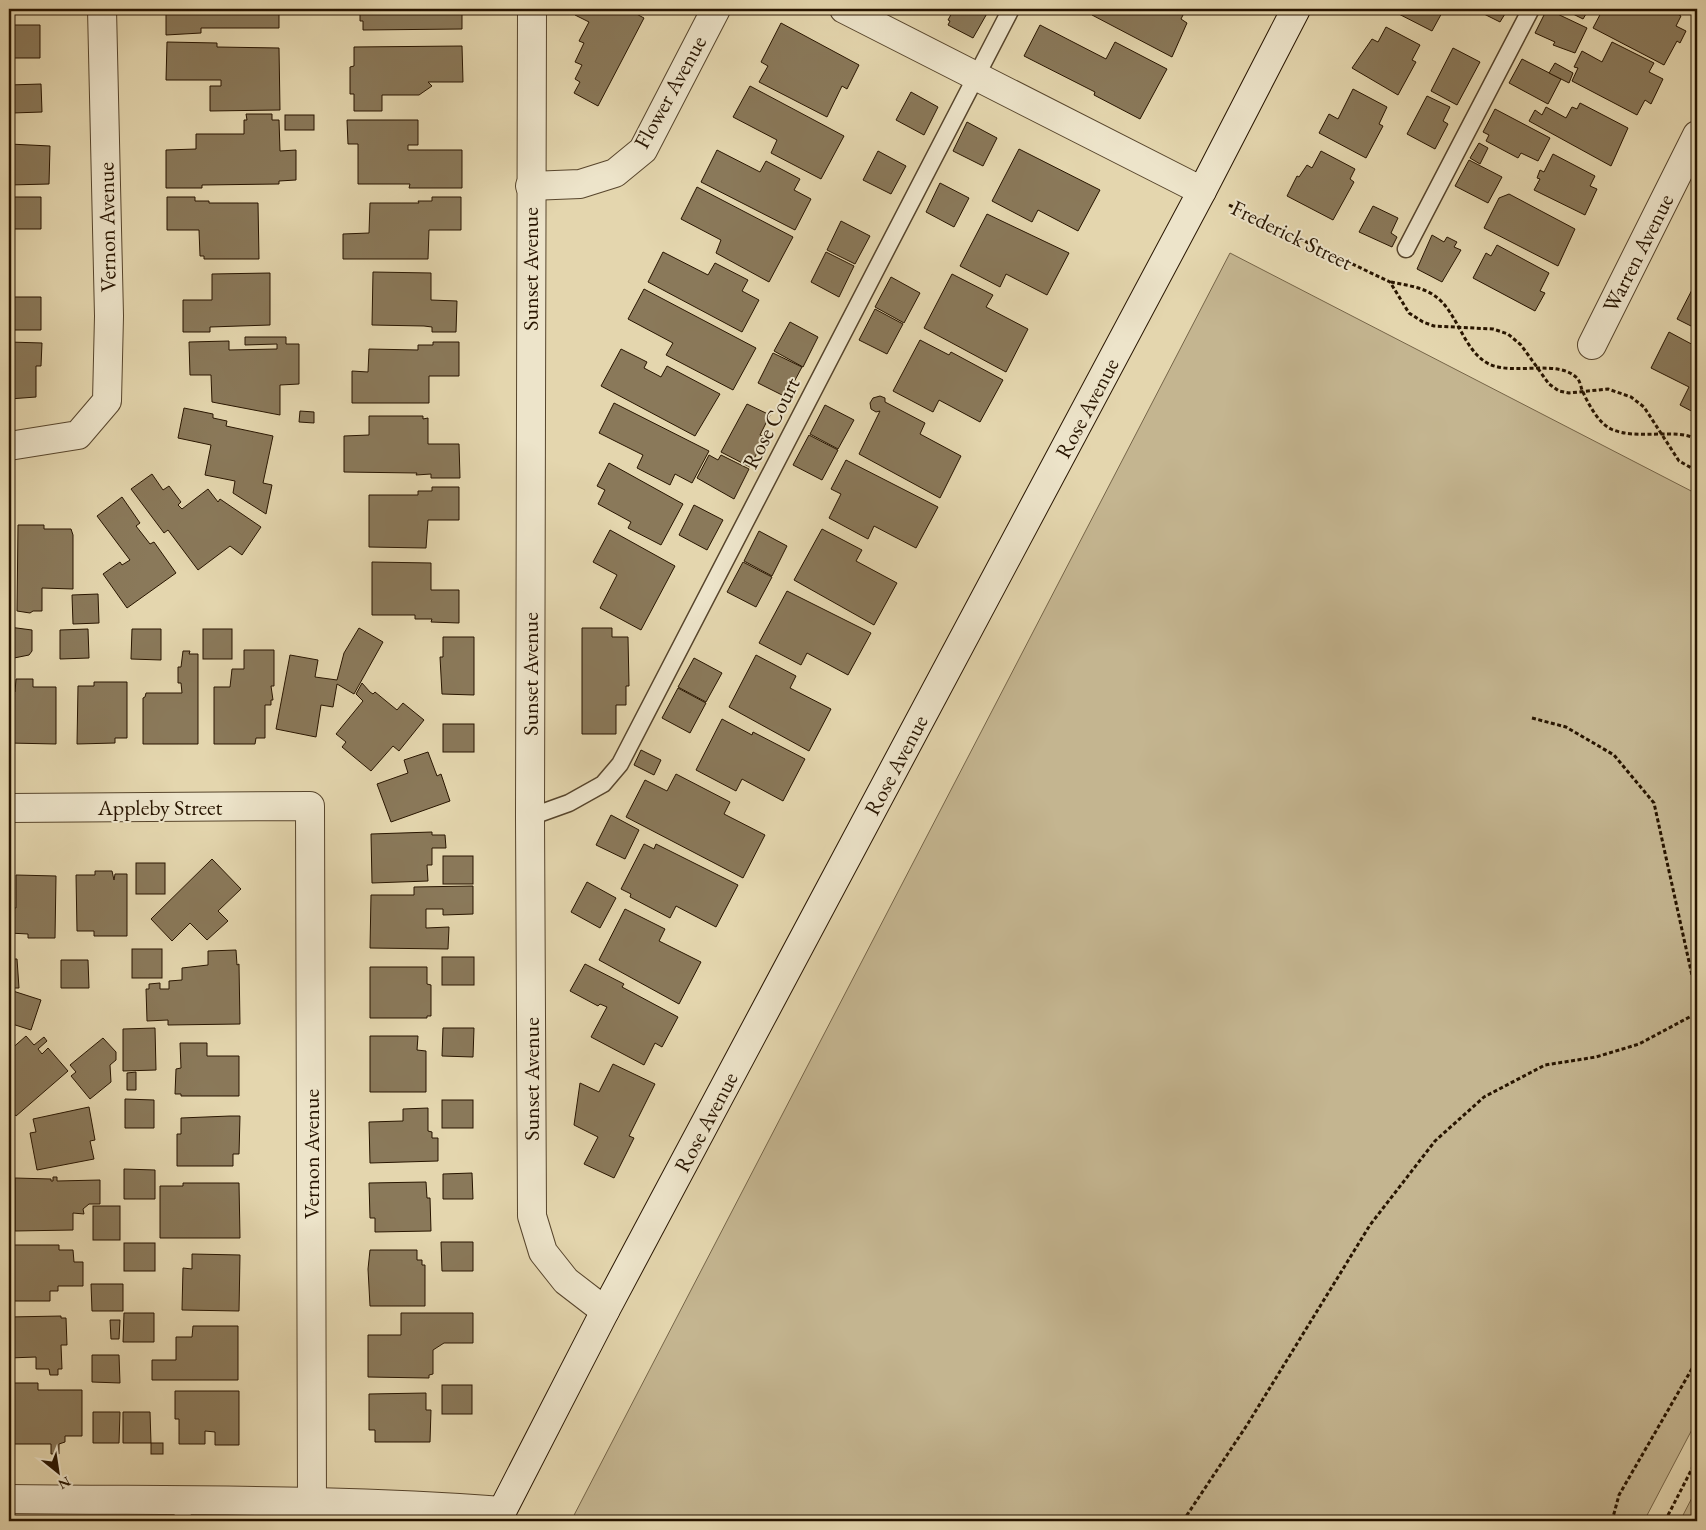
<svg xmlns="http://www.w3.org/2000/svg" width="1706" height="1530" font-family="'EB Garamond',serif">
  <rect width="100%" height="100%" fill="#e4d6ae"/>
  <filter id="stains"><feTurbulence type="fractalNoise" baseFrequency=".004" numOctaves="4"/><feColorMatrix values="0 0 0 0 .2 0 0 0 0 .09 0 0 0 0 .02 0 0 0 .5 -.17"/></filter>
  <radialGradient id="worn" r=".72"><stop offset=".6" stop-color="#630" stop-opacity="0"/><stop offset="1" stop-color="#630" stop-opacity=".3"/></radialGradient>
  <!-- green -->
  <g fill="#c4b590" stroke="#766548">
    <path d="M1230 253 1697 494V1420L1644 1521H571Z"/>
    <path d="M1697 1488V1521H1680Z"/>
  </g>
  <!-- building -->
  <g fill="#8a795a" stroke="#281500">
    <path d="M166 9H279V28H201V33L166 35Z"/>
    <path d="M360 9H462V29L363 30V21H360Z"/>
    <path d="M578 9H627L644 18 598 106 574 93 580 82 575 79 582 65 575 62 584 43 579 41 589 22 575 15Z"/>
    <path d="M954 9H986L989 10 973 38 948 25 950 21 948 20Z"/>
    <path d="M1095 9H1186L1181 19 1187 23 1172 57 1092 15Z"/>
    <path d="M1389 9H1444L1432 31Z"/>
    <path d="M1474 9H1508L1500 22Z"/>
    <path d="M1547 9 1587 28 1575 53 1553 45 1555 42 1535 33Z"/>
    <path d="M1563 9H1589L1583 19Z"/>
    <path d="M1603 9H1669L1681 16 1676 26 1686 31 1680 43 1677 41 1664 65 1593 28Z"/>
    <path d="M781 23 859 65 847 89 842 86 827 117 759 82 768 66 761 62Z"/>
    <path d="M9 25H40V58H10V74Z"/>
    <path d="M1040 25 1106 59 1115 42 1167 69 1140 119 1094 95 1095 92 1024 56Z"/>
    <path d="M1386 27 1420 45 1412 60 1416 62 1398 95 1352 68 1372 39 1378 42Z"/>
    <path d="M167 42 217 43V47L279 48 280 110 210 111V86H221V80H166Z"/>
    <path d="M1612 42 1654 63 1649 72 1663 79 1651 104 1645 100 1637 115 1572 81 1578 68 1574 67 1582 51 1602 62Z"/>
    <path d="M462 46 463 82H428L432 86 419 95H382V111H354V94H350V67L354 66V47Z"/>
    <path d="M1453 48 1480 62 1457 105 1431 91Z"/>
    <path d="M1522 59 1561 79 1548 104 1509 83Z"/>
    <path d="M1555 63 1573 73 1569 83 1549 73Z"/>
    <path d="M41 84 42 112 12 113V93H9V85Z"/>
    <path d="M750 86 844 136 821 179 771 153 777 140 733 117Z"/>
    <path d="M1353 89 1387 107 1379 124 1383 126 1366 158 1319 133 1329 114 1338 119Z"/>
    <path d="M911 92 938 107 924 135 896 120Z"/>
    <path d="M1427 96 1450 107 1443 121 1448 124 1435 149 1407 134Z"/>
    <path d="M1580 103 1628 128 1611 166 1529 121 1535 110 1542 115 1546 107 1566 118 1572 107 1577 109Z"/>
    <path d="M1495 109 1550 138 1538 161 1521 153 1518 158 1486 141 1489 135 1483 132Z"/>
    <path d="M246 114H272V120H279L280 151 296 150V180L279 181V184L202 185V188H166V150L196 149V134H244V120H247Z"/>
    <rect x="285" y="115" width="29" height="15"/>
    <path d="M347 120H418V145H408V150H462V188H409L410 184H358V144H348Z"/>
    <path d="M967 122 997 138 983 166 953 151Z"/>
    <path d="M1479 143 1488 148 1480 164 1470 158Z"/>
    <path d="M9 144 50 146 49 184 9 185Z"/>
    <path d="M1019 149 1100 190 1078 231 1038 210 1032 222 992 201Z"/>
    <path d="M717 150 760 172 766 161 800 179 794 190 811 199 795 230 701 182Z"/>
    <path d="M878 151 906 166 891 194 863 180Z"/>
    <path d="M1321 151 1355 169 1350 179 1354 182 1333 220 1287 196 1297 176 1299 177 1307 165 1312 168Z"/>
    <path d="M1553 154 1595 176 1590 186 1597 189 1585 215 1534 190 1540 179 1537 178 1540 170 1544 172Z"/>
    <path d="M1469 160 1502 177 1488 203 1455 186Z"/>
    <path d="M940 183 969 198 954 227 926 212Z"/>
    <path d="M697 187 793 237 769 282 716 253 721 240 681 219Z"/>
    <path d="M1509 194 1575 229 1558 266 1484 228 1499 198Z"/>
    <path d="M9 197H41V229H11V256H9Z"/>
    <path d="M167 197H195V201H209V203H258L259 259H204V256H200L199 230H167Z"/>
    <path d="M432 197H461V230H429L428 259H343V234L369 233 370 203H419L418 201H432Z"/>
    <path d="M1373 206 1398 218 1391 233 1397 237 1392 247 1359 232Z"/>
    <path d="M987 214 1069 253 1047 295 1006 274 1000 287 960 266Z"/>
    <path d="M841 221 870 236 855 264 827 250Z"/>
    <path d="M1432 235 1444 242 1447 237 1457 242 1454 247 1461 250 1442 282 1417 269Z"/>
    <path d="M1497 245 1549 273 1540 291 1545 293 1535 311 1473 278 1486 253 1491 256Z"/>
    <path d="M663 252 708 275 715 263 748 280 742 291 759 300 742 332 648 282Z"/>
    <path d="M826 252 854 266 839 297 811 282Z"/>
    <path d="M9 269H13V297H41V330H14V324H9Z"/>
    <path d="M373 272 431 273V300L457 301 456 332H432V327L424 326 372 325Z"/>
    <path d="M270 273V325L210 327V332H183V300H212V274Z"/>
    <path d="M952 274 993 295 986 307 1028 329 1006 372 924 328Z"/>
    <path d="M891 277 920 293 904 323 875 307Z"/>
    <path d="M1696 282 1697 283V329L1677 319Z"/>
    <path d="M644 289 756 348 733 390 666 355 673 343 628 319Z"/>
    <path d="M875 309 903 324 887 354 859 340Z"/>
    <path d="M790 322 818 337 803 367 774 351Z"/>
    <path d="M1669 332 1697 347V414L1680 405 1689 387 1651 368Z"/>
    <path d="M245 337H286V344H299V384L280 385V415L212 402 211 375H190L189 342 229 341V350L277 349V344L245 345Z"/>
    <path d="M920 340 949 355 951 352 1003 380 980 422 939 400 933 412 893 391Z"/>
    <path d="M9 342 42 343 41 366H36V397L9 399Z"/>
    <path d="M433 342H459V376H429V403H352V371L368 372 369 349 418 350V345H433Z"/>
    <path d="M621 349 647 362 644 368 661 377 667 366 720 394 695 436 601 386Z"/>
    <path d="M773 353 802 367 786 397 758 383Z"/>
    <path d="M880 396 885 398V402L925 423 920 434 961 456 940 498 859 454 880 411 876 412 871 409 870 403 873 398Z"/>
    <path d="M614 403 709 451 692 483 675 474 670 485 637 468 643 455 599 433Z"/>
    <path d="M747 404 770 415 760 435 765 437 750 467 721 452Z"/>
    <path d="M825 405 854 420 838 449 810 434Z"/>
    <path d="M184 408 213 414V418L227 421 226 426 273 436 263 483 272 485 266 514 233 493 235 481 205 475 211 445 178 438Z"/>
    <path d="M300 411 314 412V423L299 422Z"/>
    <path d="M369 416H423V419L428 418V444H459L460 478H431V474L416 475 417 473 344 472V436L369 435Z"/>
    <path d="M809 435 838 450 822 480 793 465Z"/>
    <path d="M709 455 718 460 721 455 749 469 734 499 697 478Z"/>
    <path d="M846 460 938 507 916 548 874 526 868 539 829 518 841 494 831 489Z"/>
    <path d="M609 463 683 504 661 545 628 528 631 522 598 504 605 490 597 486Z"/>
    <path d="M152 474 163 490 169 486 181 502 178 505 182 509 208 489 218 502 220 499 261 527 242 555 230 546 198 570 168 530 164 533 131 489Z"/>
    <path d="M432 487H459V520H428L426 548 369 547V495H418V491H432Z"/>
    <path d="M122 497 140 523 136 526 150 544 154 542 176 573 127 608 103 574 120 562 122 565 130 560 97 516Z"/>
    <path d="M694 505 723 520 707 550 679 535Z"/>
    <path d="M18 525H44V529H71L73 535V589L42 588V611H33L30 613 17 611Z"/>
    <path d="M822 529 862 550 856 561 897 583 874 625 794 580Z"/>
    <path d="M610 530 675 566 641 630 600 608 617 575 593 562Z"/>
    <path d="M759 531 787 546 772 576 744 561Z"/>
    <path d="M372 562 431 563V590H459V623L431 622 432 619H415V615H372Z"/>
    <path d="M743 562 772 577 756 607 727 592Z"/>
    <path d="M787 591 871 633 848 675 807 653 801 665 759 643Z"/>
    <path d="M98 594 99 623 73 624 72 595Z"/>
    <path d="M9 627 32 630V651L29 655 9 659Z"/>
    <path d="M359 628 383 642 354 694 337 684 333 707 321 705 316 737 276 729 290 655 318 660 315 677 337 680 344 653Z"/>
    <path d="M582 628H612V637H628L629 686H626V705H616V734H582Z"/>
    <path d="M88 629 89 658 60 659V630Z"/>
    <path d="M132 629H161V660L131 659Z"/>
    <rect x="203" y="629" width="29" height="30"/>
    <path d="M443 637H474V695L442 694 440 657H443Z"/>
    <path d="M244 650H274V686H271L273 700H271V705H265V738H256L255 744H214V687H230L232 669H244Z"/>
    <path d="M183 651H190L189 654H198V744H143V698L145 697 146 693H182L181 683H178V667H181Z"/>
    <path d="M756 655 796 676 790 688 831 709 809 751 729 707Z"/>
    <path d="M694 658 722 673 706 702 678 687Z"/>
    <path d="M16 679H33V687H56V744L9 743V697H13V692H15Z"/>
    <path d="M94 682H127V738H115V743L77 744 78 686H94Z"/>
    <path d="M362 683 370 692 373 694 375 692 397 710 403 703 424 720 399 751 393 746 371 771 342 747 346 742 336 734 363 701 356 694Z"/>
    <path d="M678 688 706 703 690 733 662 718Z"/>
    <path d="M722 719 752 735 753 732 805 759 783 801 742 779 736 791 696 770Z"/>
    <rect x="443" y="724" width="31" height="28"/>
    <path d="M641 750 661 760 654 775 634 765Z"/>
    <path d="M428 752 437 776 441 774 450 801 391 822 377 784 408 773 404 760Z"/>
    <path d="M676 774 730 802 724 814 765 835 743 878 626 817 645 780 667 791Z"/>
    <path d="M611 815 639 830 625 859 596 845Z"/>
    <path d="M432 832V835H445L446 848H432V865H427L428 881 372 883 371 834Z"/>
    <path d="M644 844 654 849 656 844 738 885 716 927 676 906 670 918 630 897 631 894 621 889Z"/>
    <rect x="443" y="856" width="30" height="28"/>
    <path d="M212 859 241 889 218 911 228 921 207 940 190 923 172 941 151 919Z"/>
    <rect x="136" y="863" width="29" height="31"/>
    <path d="M95 871H112L114 880 115 874H127V936H94V931H77L76 875H95Z"/>
    <path d="M16 875 56 876 55 938H28V934L9 933V907L16 908Z"/>
    <path d="M587 882 616 898 600 928 571 912Z"/>
    <path d="M473 886V914L443 915V909H426V928L449 927 448 949 370 948 371 895H414V887Z"/>
    <path d="M625 909 665 929 659 941 701 962 679 1004 599 960Z"/>
    <rect x="132" y="949" width="30" height="29"/>
    <path d="M236 950 237 965 239 964 240 1024 168 1025V1020L147 1021 146 989H149V984L160 983V989H169V981L182 980V968L208 965V951Z"/>
    <rect x="442" y="957" width="32" height="28"/>
    <path d="M9 959H17L19 988H9Z"/>
    <path d="M61 960H88L89 988H61Z"/>
    <path d="M585 964 624 984 622 987 678 1017 662 1047 655 1043 644 1065 591 1037 607 1007 600 1004 598 1006 570 991Z"/>
    <path d="M370 967H427V984L431 985V1016H427V1018H370Z"/>
    <path d="M13 991 41 1000 31 1030 9 1023V1005Z"/>
    <path d="M155 1028 156 1070 123 1071V1029Z"/>
    <path d="M443 1028H474L473 1057 442 1056Z"/>
    <path d="M26 1036 34 1045 44 1037 47 1041 38 1049 42 1054 48 1048 68 1071 16 1116 9 1108V1067L14 1063 9 1057V1051Z"/>
    <path d="M370 1036H418L417 1050 426 1051V1092H370Z"/>
    <path d="M103 1038 116 1052V1060L110 1065 111 1082 90 1099 71 1076 76 1072 70 1065Z"/>
    <path d="M180 1043H207V1056H239V1096H181V1094H175L176 1069 181 1068Z"/>
    <path d="M613 1064 655 1084 629 1136 634 1138 614 1178 584 1164 598 1137 574 1125 580 1083 599 1092Z"/>
    <path d="M136 1072V1090H127V1073Z"/>
    <path d="M125 1099 154 1100V1128H125Z"/>
    <rect x="442" y="1100" width="31" height="28"/>
    <path d="M89 1107 95 1140 90 1141 94 1159 37 1170 30 1133 36 1132 33 1119Z"/>
    <path d="M428 1108V1131L432 1132V1138H438V1161L370 1163 369 1122 403 1121V1109Z"/>
    <path d="M230 1116H240L239 1154H233V1166H177V1134H181V1118Z"/>
    <path d="M124 1169 155 1170V1199H124Z"/>
    <path d="M472 1173 473 1199H443V1174Z"/>
    <path d="M53 1177H57V1181L100 1180V1204H89L83 1209 84 1214 73 1213V1230L15 1231V1178L51 1179V1181H53Z"/>
    <path d="M426 1182 427 1198H430L431 1231 375 1232V1218H370L369 1183Z"/>
    <path d="M183 1183H239L240 1238H160V1186H183Z"/>
    <rect x="93" y="1206" width="27" height="34"/>
    <path d="M441 1242H473V1271H442Z"/>
    <rect x="124" y="1243" width="31" height="28"/>
    <path d="M9 1245H59V1250H73L74 1262H83V1286H58V1291H50V1301H9Z"/>
    <path d="M370 1250H417V1260H422V1265H425V1306H370L368 1269Z"/>
    <path d="M192 1254 240 1255 239 1311 182 1310 183 1268 192 1269Z"/>
    <path d="M91 1284H123V1311H92Z"/>
    <path d="M124 1313H154V1342H123Z"/>
    <path d="M401 1313H473V1343H444L433 1350V1374L429 1375V1378L368 1377V1335H401Z"/>
    <path d="M61 1316V1318H66L67 1345H61L62 1369H58V1375H50L49 1369H36V1357L9 1358V1317Z"/>
    <path d="M110 1320H120L119 1339H111Z"/>
    <path d="M193 1326H238V1380H152V1360H176V1337H192Z"/>
    <path d="M92 1355H119L120 1383 92 1382Z"/>
    <path d="M10 1383H38V1390H82V1436H65V1442L59 1444V1454H51V1444H9Z"/>
    <rect x="442" y="1385" width="30" height="29"/>
    <path d="M175 1391H239V1445H215V1432L205 1431V1444H179V1419H175Z"/>
    <path d="M426 1393V1410H431L430 1442H375V1430H369V1394Z"/>
    <path d="M93 1412H120L119 1443H93Z"/>
    <path d="M123 1412H150L151 1443H123Z"/>
    <rect x="151" y="1443" width="12" height="11"/>
  </g>
  <g fill="none" stroke-linecap="round" stroke-linejoin="round">
    <!-- lane casing -->
    <g stroke="#57452c" stroke-width="19">
      <g id="lane">
        <path d="M1406 249 1531 9"/>
        <path d="M530 817 569 803 603 784 620 764 1011 9"/>
        <path d="M182 1501 183 1521"/>
      </g>
    </g>
    <!-- street casing -->
    <g stroke="#57452c" stroke-width="30">
      <g id="street">
        <path d="M532 9 530 817 532 1216 543 1252 566 1281 605 1311"/>
        <path d="M844 9 1202 191"/>
        <path d="M530 186 580 184 615 173 643 150 716 9"/>
        <path d="M1592 345 1697 135"/>
        <path d="M9 446 78 435 107 401 109 316 102 9"/>
        <path d="M9 808 310 806 312 1503"/>
        <path d="M9 1499C173 1501 338 1498 502 1511"/>
      </g>
    </g>
    <!-- secondary casing -->
    <g stroke="#281500" stroke-width="30">
      <path id="secondary" d="M497 1521 605 1311 1202 191 1296 9"/>
    </g>
    <!-- path -->
    <g stroke="#281500" stroke-width="3" stroke-dasharray="4 2.5" stroke-linecap="butt">
      <path d="M1229 205 1390 282 1409 313 1423 322 1434 326 1493 329 1508 334 1521 345 1549 384 1559 391 1569 393 1608 389 1631 397 1644 407 1679 461 1697 471"/>
      <path d="M1391 282C1405 285 1423 287 1435 296 1458 312 1463 351 1489 364 1514 376 1559 358 1578 379 1580 382 1581 387 1582 390 1588 403 1598 423 1611 429 1637 441 1679 427 1697 440"/>
      <path d="M1532 718 1566 727 1614 755 1654 803 1697 998"/>
      <path d="M1183 1521 1247 1425 1370 1225 1435 1141 1484 1097 1545 1065 1596 1057 1639 1044 1697 1013"/>
      <path d="M1612 1521 1619 1495 1697 1360"/>
      <path d="M1665 1521 1697 1459"/>
    </g>
    <!-- lane -->
    <use href="#lane" stroke="#ede4ca" stroke-width="16"/>
    <!-- street -->
    <use href="#street" stroke="#ede4ca" stroke-width="28"/>
    <!-- secondary -->
    <use href="#secondary" stroke="#ede4ca" stroke-width="28"/>
  </g>
  <g text-anchor="middle" dominant-baseline="central" stroke-width="4" stroke-linejoin="round" paint-order="stroke">
    <!-- street labels -->
    <g font-size="22" fill="#281500" stroke="#ede4ca">
      <text transform="translate(670 92) rotate(-61)">Flower Avenue</text>
      <text transform="translate(107 227) rotate(-91)">Vernon Avenue</text>
      <text transform="translate(1292 235) rotate(26)">Frederick Street</text>
      <text transform="translate(1638 253) rotate(-63)">Warren Avenue</text>
      <text transform="translate(530 269) rotate(-90)">Sunset Avenue</text>
      <text transform="translate(1087 408) rotate(-62)">Rose Avenue</text>
      <text transform="translate(771 423) rotate(-63)">Rose Court</text>
      <text transform="translate(530 674) rotate(-90)">Sunset Avenue</text>
      <text transform="translate(896 765) rotate(-62)">Rose Avenue</text>
      <text x="160" y="807">Appleby Street</text>
      <text transform="translate(531 1079) rotate(-90)">Sunset Avenue</text>
      <text transform="translate(706 1122) rotate(-62)">Rose Avenue</text>
      <text transform="translate(311 1154) rotate(-90)">Vernon Avenue</text>
    </g>
  </g>
  <!-- margin -->
  <rect width="1706" height="1530" fill="none" stroke="#e4d6ae" stroke-width="30"/>
  <rect x="10" y="10" width="1686" height="1510" fill="none" stroke="#281500" stroke-width="2.5"/>
  <rect x="15" y="15" width="1676" height="1500" fill="none" stroke="#281500"/>
  <!-- north arrow -->
  <g transform="translate(58 1472) rotate(150)" stroke="#ede4ca" stroke-width="4" paint-order="stroke">
  <path d="M0-4L9 19L0 12L-9 19Z" fill="#281500"/>
  <text y="-8" font-size="14" font-weight="bold" text-anchor="middle" fill="#281500">N</text>
  </g>
  <rect width="100%" height="100%" filter="url(#stains)"/>
  <rect width="100%" height="100%" fill="url(#worn)"/>
</svg>
